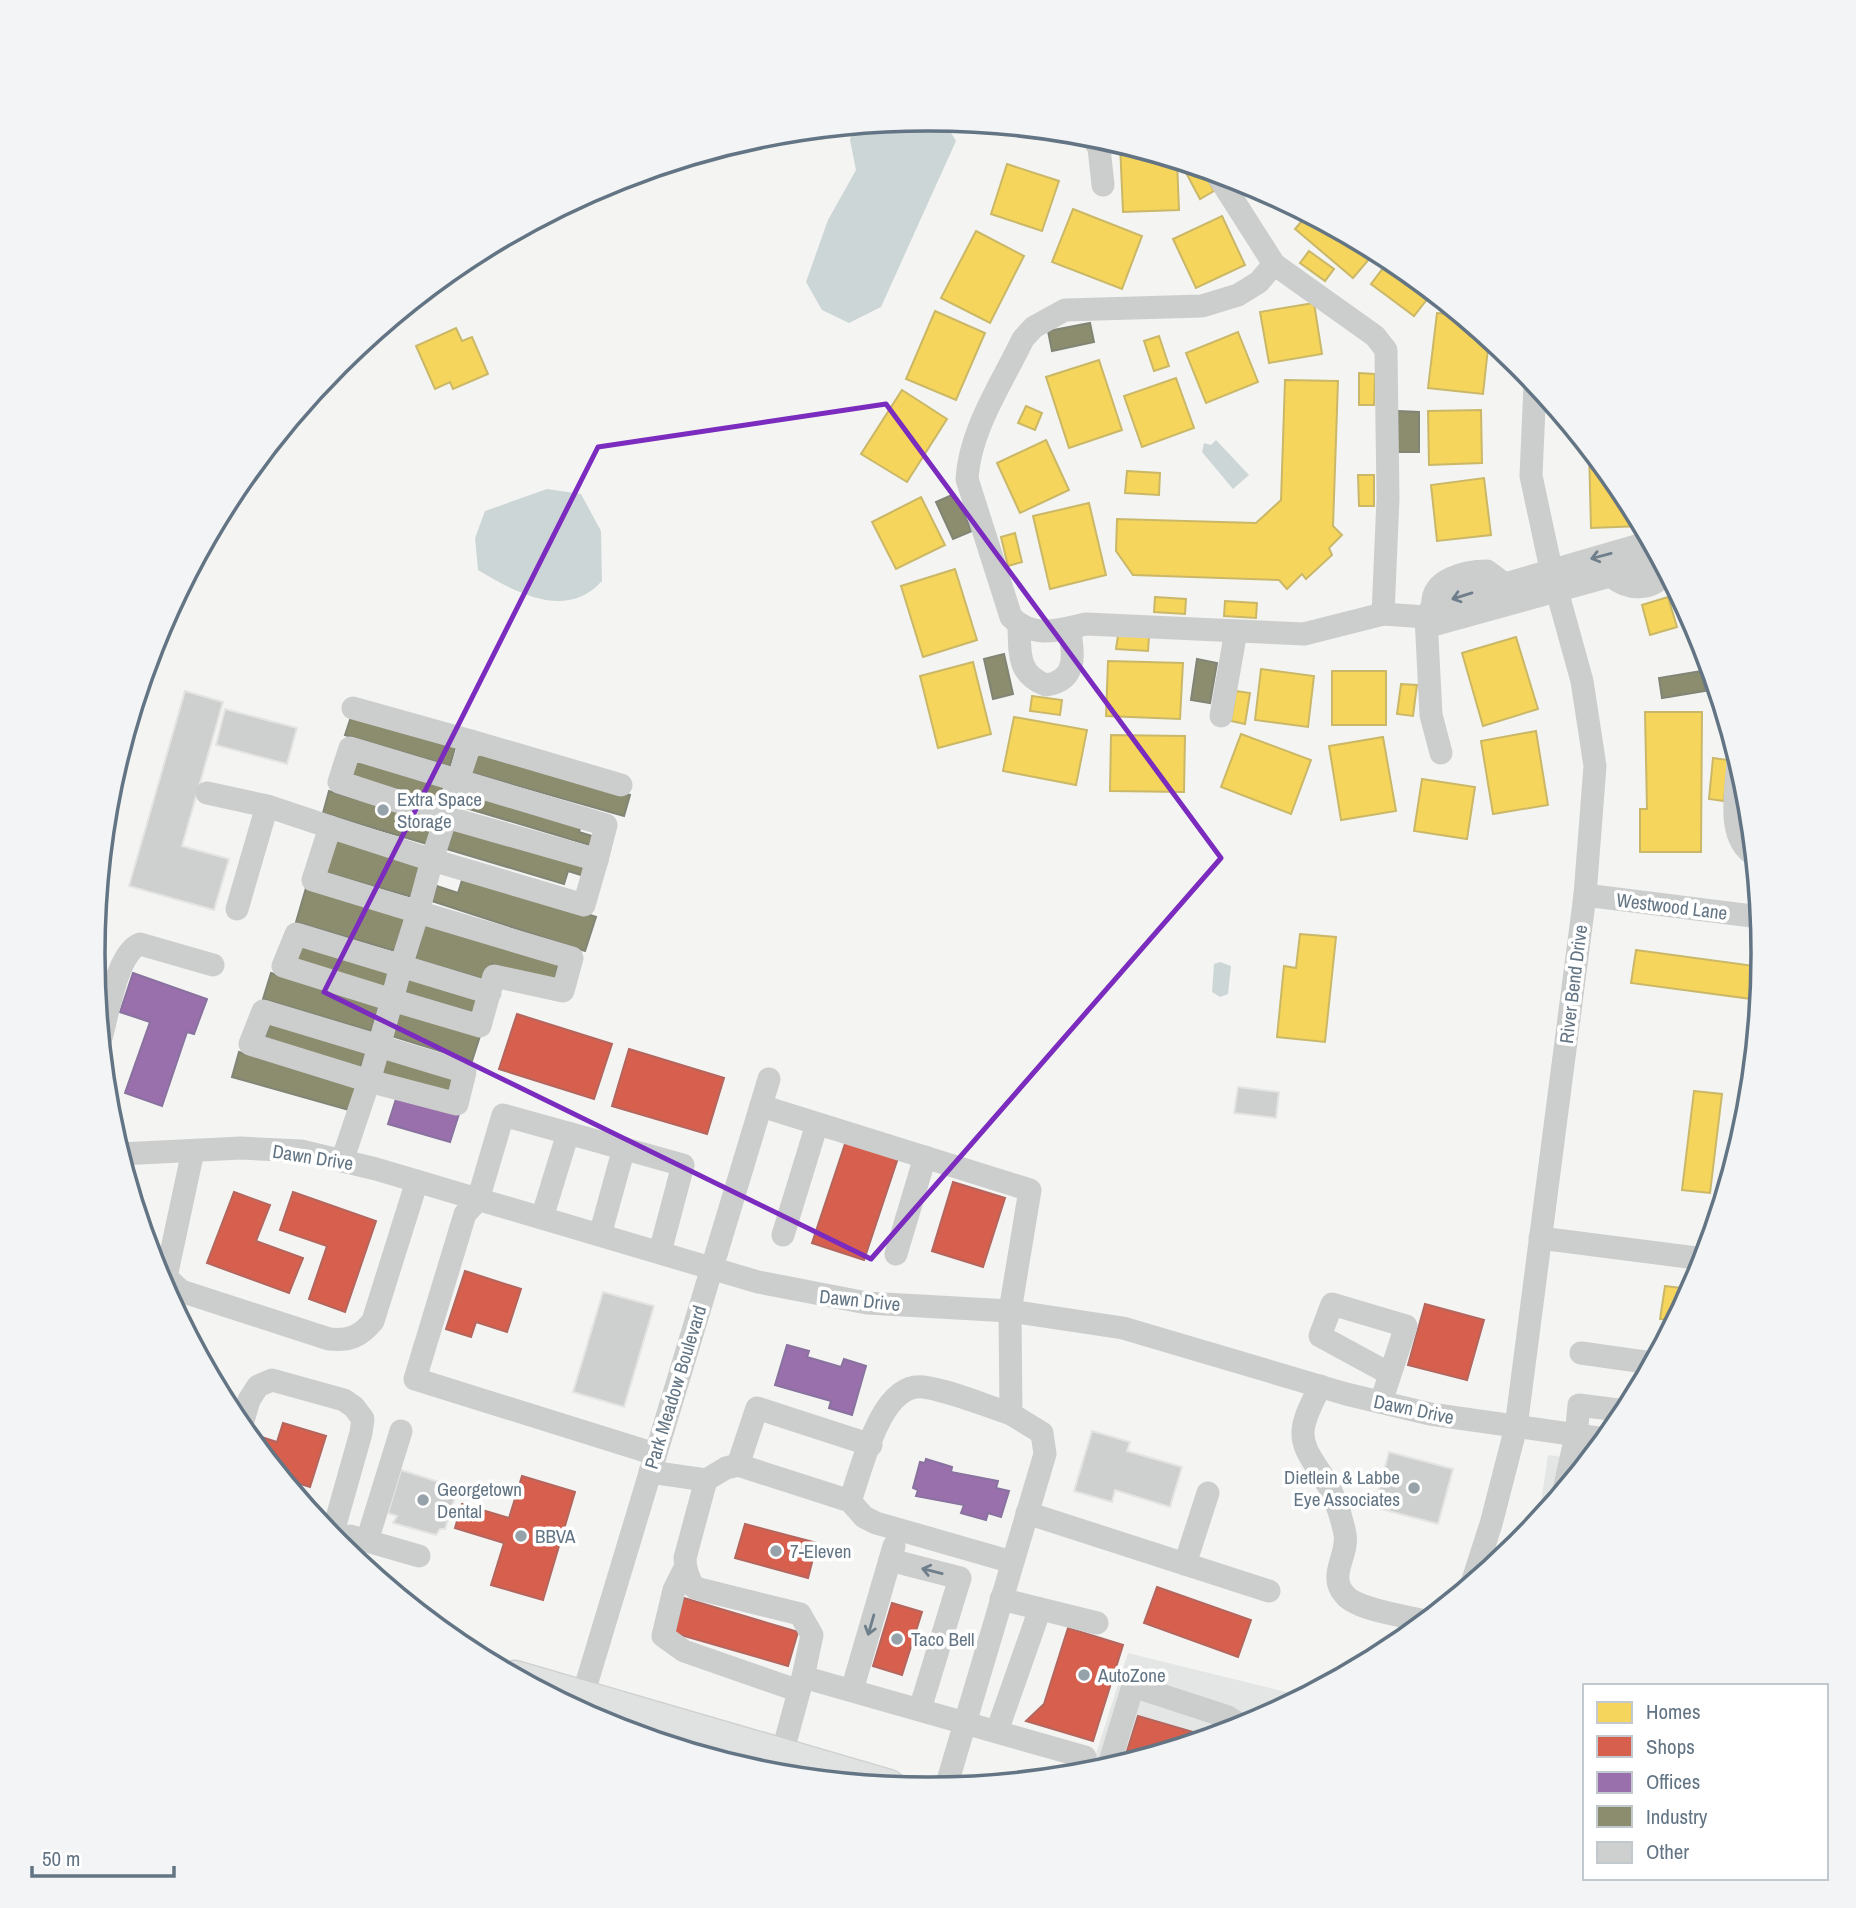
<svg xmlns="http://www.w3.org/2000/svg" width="1856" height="1908" font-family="'Archivo Narrow',sans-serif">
  <rect width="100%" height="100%" fill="#f4f5f2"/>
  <!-- built -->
  <g fill="#e4e6e5">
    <path d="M1548 1455 1588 1460 1538 1522Z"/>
    <path d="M1128 1653 1303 1696 1247 1726 1090 1773Z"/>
  </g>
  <!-- water -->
  <g fill="#cdd6d7">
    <path d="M928 119 944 120 956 141 881 307 849 323 822 310 806 282 828 220 856 170 850 140 854 126Z"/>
    <path d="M1216 440 1249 475 1233 489 1202 452 1204 443 1211 445Z"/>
    <path d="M547 489 581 494 601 531 602 581C566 621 515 592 478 570L475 538 485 511Z"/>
    <path d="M1220 962 1231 966 1228 994 1220 997 1212 992 1214 964Z"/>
  </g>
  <!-- homes -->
  <g fill="#f6d55c" stroke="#cab868" stroke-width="2">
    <path d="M1120 144 1177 161 1179 210 1123 212Z"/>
    <path d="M1007 164 1059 181 1042 231 991 214Z"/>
    <path d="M1194 166 1201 168 1214 191 1200 199 1185 171Z"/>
    <path d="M1073 209 1142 236 1122 289 1052 262Z"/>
    <path d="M1308 214 1376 251 1353 278 1295 229Z"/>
    <path d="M1222 216 1245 265 1196 288 1173 239Z"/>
    <path d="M976 231 1024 256 990 323 941 298Z"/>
    <path d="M1309 251 1334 269 1325 281 1300 263Z"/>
    <path d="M1390 259 1432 293 1414 316 1371 284Z"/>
    <path d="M1314 303 1322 354 1269 363 1260 312Z"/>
    <path d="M935 311 985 333 956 400 906 379Z"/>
    <path d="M1437 313 1459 315 1489 339 1483 394 1428 388Z"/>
    <path d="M456 328 462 341 472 337 488 374 453 389 450 382 435 389 416 346Z"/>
    <path d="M1238 332 1258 382 1206 403 1186 353Z"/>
    <path d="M1159 336 1169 366 1154 371 1144 341Z"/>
    <path d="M1099 360 1122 430 1069 448 1046 377Z"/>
    <path d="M1359 373 1375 374 1374 405H1359Z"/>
    <path d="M1176 378 1194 428 1142 447 1124 396Z"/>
    <path d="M1285 380 1338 381 1333 526 1342 535 1329 548 1332 555 1306 579 1302 574 1287 589 1279 580 1133 575 1116 551 1117 519 1256 523 1281 500Z"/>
    <path d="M902 390 947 419 907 482 861 454Z"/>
    <path d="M1026 406 1042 413 1035 430 1018 423Z"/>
    <path d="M1481 410 1482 463 1429 465 1428 411Z"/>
    <path d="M1046 440 1069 490 1020 513 997 463Z"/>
    <path d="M1589 449 1623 490 1642 526 1591 528Z"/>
    <path d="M1127 471 1160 473 1159 495 1125 493Z"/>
    <path d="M1358 475H1374V506H1359Z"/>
    <path d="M1484 478 1491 535 1437 541 1431 485Z"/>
    <path d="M921 497 945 545 896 569 872 522Z"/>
    <path d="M1089 503 1106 575 1050 589 1033 516Z"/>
    <path d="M1015 533 1022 562 1008 566 1001 537Z"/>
    <path d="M955 569 977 640 923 657 901 586Z"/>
    <path d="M1155 597 1186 599 1185 614 1154 612Z"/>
    <path d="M1668 597 1677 627 1650 635 1642 605Z"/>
    <path d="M1225 601 1257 603 1256 618 1224 616Z"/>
    <path d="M1118 635 1149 637 1148 651 1116 649Z"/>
    <path d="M1516 637 1538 709 1483 726 1462 653Z"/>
    <path d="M1108 661 1183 663 1180 719 1106 716Z"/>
    <path d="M973 662 991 734 938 748 920 676Z"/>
    <path d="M1261 669 1314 676 1308 727 1255 720Z"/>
    <rect x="1332" y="671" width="54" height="54"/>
    <path d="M1401 684 1417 685 1413 716 1397 714Z"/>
    <path d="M1236 691 1250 693 1245 724 1231 721Z"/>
    <path d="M1032 696 1062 700 1060 715 1030 711Z"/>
    <path d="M1645 712H1702L1701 852H1640V809H1647Z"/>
    <path d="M1014 717 1087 730 1076 785 1003 771Z"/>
    <path d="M1536 731 1548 805 1493 814 1481 741Z"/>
    <path d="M1241 734 1311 760 1291 814 1221 787Z"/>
    <path d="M1111 735 1185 736 1184 792 1110 791Z"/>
    <path d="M1383 737 1396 811 1341 820 1329 746Z"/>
    <path d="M1713 758 1728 760 1724 801 1709 799Z"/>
    <path d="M1422 779 1475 787 1467 839 1414 831Z"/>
    <path d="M1300 934 1336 937 1325 1042 1277 1037 1284 966 1296 968Z"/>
    <path d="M1636 950 1762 967 1759 1000 1631 983Z"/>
    <path d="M1745 1055 1753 1056 1750 1086 1741 1085Z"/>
    <path d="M1694 1091 1722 1094 1710 1193 1682 1190Z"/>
    <path d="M1665 1286 1691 1289 1675 1321 1660 1319Z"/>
  </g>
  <!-- shops -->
  <g fill="#d6604d" stroke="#b4665e" stroke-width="2">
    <path d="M517 1014 612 1044 594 1099 499 1069Z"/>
    <path d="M629 1049 724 1078 707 1134 612 1106Z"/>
    <path d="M846 1141 898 1158 864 1260 812 1243Z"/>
    <path d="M953 1182 1005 1198 983 1267 932 1251Z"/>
    <path d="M234 1192 270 1205 256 1241 303 1258 289 1293 207 1263Z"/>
    <path d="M293 1192 376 1221 345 1312 309 1299 327 1246 280 1230Z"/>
    <path d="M465 1271 521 1289 507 1332 476 1322 471 1337 446 1329Z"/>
    <path d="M1425 1304 1484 1320 1467 1380 1408 1365Z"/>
    <path d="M283 1423 326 1436 310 1487 284 1479 248 1436 249 1433 277 1442Z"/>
    <path d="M522 1476 575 1492 543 1600 491 1585 504 1543 455 1528 462 1504 509 1518Z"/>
    <path d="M745 1524 817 1543 808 1578 735 1558Z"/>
    <path d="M1157 1587 1251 1620 1238 1657 1144 1623Z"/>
    <path d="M684 1598 798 1632 788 1666 674 1633Z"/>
    <path d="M892 1603 922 1612 902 1675 873 1666Z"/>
    <path d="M1068 1628 1123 1645 1093 1741 1026 1721 1044 1704Z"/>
    <path d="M1138 1716 1210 1737 1133 1760 1127 1751Z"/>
  </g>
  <!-- offices -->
  <g fill="#9970ab" stroke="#89729f" stroke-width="2">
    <path d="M133 973 207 999 194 1034 187 1032 162 1106 125 1093 150 1022 120 1012Z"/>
    <path d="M397 1096 459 1114 450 1142 388 1124Z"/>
    <path d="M787 1345 809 1351 807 1357 841 1367 844 1359 866 1366 852 1415 829 1408 831 1401 775 1385Z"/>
    <path d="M926 1459 952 1467 951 1472 998 1481 996 1488 1009 1491 1001 1517 988 1513 986 1520 961 1513 964 1505 916 1496 918 1490 913 1488 920 1462 925 1463Z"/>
  </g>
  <!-- industry -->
  <g fill="#8c8c6e" stroke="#808575" stroke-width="2">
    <path d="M1090 323 1094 342 1052 351 1048 331Z"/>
    <path d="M1398 411 1419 412V452H1397Z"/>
    <path d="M954 494 972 531 953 539 936 502Z"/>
    <path d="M1004 654 1013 694 993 699 984 659Z"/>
    <path d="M1197 659 1217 663 1210 703 1191 700Z"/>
    <path d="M1702 671 1705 691 1662 698 1659 678Z"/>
    <path d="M352 714 456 744 450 766 345 735Z"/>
    <path d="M475 751 630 795 624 816 469 772Z"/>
    <path d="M356 760 443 784 439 801 351 777Z"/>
    <path d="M329 791 434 822 427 844 323 813Z"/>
    <path d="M485 796 581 825 579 832 595 837 593 846 466 808 468 801 482 805Z"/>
    <path d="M454 828 587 867 584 876 568 871 564 884 447 849Z"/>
    <path d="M334 838 422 863 412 897 324 872Z"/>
    <path d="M464 874 596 917 585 951 432 901 437 886 458 893Z"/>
    <path d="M306 888 405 917 395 951 296 922Z"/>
    <path d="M425 924 559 963 553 982 492 964 487 980 415 959Z"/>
    <path d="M302 943 389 969 384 987 297 961Z"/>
    <path d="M271 973 379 1005 371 1031 263 999Z"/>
    <path d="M410 975 481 996 476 1013 405 993Z"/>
    <path d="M400 1012 480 1036 472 1061 392 1036Z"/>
    <path d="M270 1022 366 1052 360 1069 265 1039Z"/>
    <path d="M239 1052 357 1085 349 1110 232 1077Z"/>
    <path d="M386 1056 457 1078 451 1095 381 1073Z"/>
  </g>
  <!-- building -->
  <g fill="#ced0d0" stroke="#e4e4e2" stroke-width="2">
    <path d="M185 691 223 702 182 846 229 859 214 910 129 886Z"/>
    <path d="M225 709 297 728 287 764 216 745Z"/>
    <path d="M125 738 131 740 123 768 116 766Z"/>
    <path d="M1238 1087 1279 1092 1276 1118 1234 1113Z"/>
    <path d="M603 1292 654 1306 624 1407 573 1392Z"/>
    <path d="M1092 1431 1130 1442 1127 1451 1182 1467 1170 1507 1115 1490 1112 1502 1074 1491Z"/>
    <path d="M1389 1452 1453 1469 1438 1524 1374 1507Z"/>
    <path d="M401 1470 458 1488 445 1529H440L436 1535 393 1523 397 1516 388 1513Z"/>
  </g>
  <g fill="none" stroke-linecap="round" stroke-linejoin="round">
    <!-- major casing -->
    <g stroke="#cfd1d1" stroke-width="33">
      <path id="major" d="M515 1676 889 1785"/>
    </g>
    <!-- minor -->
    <g stroke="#cccece" stroke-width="23">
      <path d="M1091 135 1099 148 1103 185"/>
      <path d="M1216 173 1274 264 1375 336 1386 350 1388 499 1383 614"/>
      <path d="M1274 264 1259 282 1238 295 1202 306 1065 310 1034 327 1023 339C1002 383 970 429 967 479L1011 617C1032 639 1060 630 1086 624L1304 634 1383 614 1426 617 1437 624 1661 562"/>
      <path d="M1611 576C1628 590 1652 592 1666 572"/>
      <path d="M1433 605C1430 579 1467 571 1487 571L1503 583"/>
      <path d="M1019 626C1020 653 1017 674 1046 685 1078 680 1074 653 1069 628"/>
      <path d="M353 708 471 741"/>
      <path d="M1221 716 1236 631"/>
      <path d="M1441 753 1431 715 1426 617 1433 605 1650 542"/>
      <path d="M1738 760C1737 790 1725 836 1754 855"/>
      <path d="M207 793 267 806 330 827"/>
      <path d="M1585 895 1760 917"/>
      <path d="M237 909 267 806"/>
      <path d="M490 993 401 966 392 1000 480 1026 494 976 563 991 572 958 418 912 432 860 584 905 597 860"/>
      <path d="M101 1038C108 1014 117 953 140 944L213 965"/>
      <path d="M379 1046 465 1072 457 1104 369 1081Z"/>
      <path d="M761 1106 1030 1190 1010 1311 1011 1414 1042 1433 1045 1454 946 1787"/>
      <path d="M193 1151 166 1277 181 1291 329 1339C349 1341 360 1337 373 1321L417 1181"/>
      <path d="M120 1154 241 1148 301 1151 376 1169 758 1282 867 1303 1010 1311 1123 1328 1346 1394 1430 1414 1605 1439"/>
      <path d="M342 1161 369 1081 250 1044 263 1011 379 1046 392 1000 283 966 296 934 401 966 418 912 313 880 330 827 432 860 446 817 339 782 350 748 606 825 597 860 446 817 471 741 621 785"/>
      <path d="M542 1218 568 1133"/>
      <path d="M600 1235 624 1148"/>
      <path d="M783 1235 817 1124"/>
      <path d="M1540 1238 1704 1259"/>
      <path d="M896 1254 925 1157"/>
      <path d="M1581 1353 1652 1363"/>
      <path d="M1320 1386C1314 1400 1304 1416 1303 1431 1302 1448 1313 1461 1322 1475 1333 1492 1341 1514 1345 1534 1349 1555 1327 1576 1345 1595 1357 1610 1406 1616 1425 1621"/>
      <path d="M1381 1402 1406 1326 1332 1304 1320 1336 1390 1374"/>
      <path d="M241 1428 249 1400 258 1386 272 1380 344 1400 354 1407 363 1419 361 1433 333 1532"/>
      <path d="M655 1454 415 1379 465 1214 478 1200 503 1115 683 1165 660 1252"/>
      <path d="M738 1465 757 1408 871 1445"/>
      <path d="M650 1472 706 1480 726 1468 738 1465 850 1501 864 1517 876 1523 1012 1562"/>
      <path d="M706 1480 685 1558C685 1570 688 1579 695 1588L800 1614 812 1635 803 1677"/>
      <path d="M1564 1490 1576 1436 1579 1405 1626 1411"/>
      <path d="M850 1501C862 1469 880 1382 923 1387 952 1391 983 1405 1011 1414"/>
      <path d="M1027 1513 1269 1591"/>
      <path d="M367 1541 419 1556"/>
      <path d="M346 1552 350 1536 367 1541 401 1431"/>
      <path d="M890 1560 960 1578 920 1709"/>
      <path d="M1185 1564 1208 1493"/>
      <path d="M685 1568 674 1590 663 1636 684 1651 799 1691"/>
      <path d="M1472 1583 1491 1524 1516 1427 1585 895 1595 766 1582 681 1551 569 1531 476 1535 384"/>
      <path d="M1001 1599 1097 1623"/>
      <path d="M852 1690 894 1546"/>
      <path d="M583 1695 769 1079"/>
      <path d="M997 1731 1040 1609"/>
      <path d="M782 1754 803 1677 1085 1757"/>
      <path d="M1108 1768 1133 1686 1228 1717 1243 1727"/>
      <path d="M750 1769 756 1746"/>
    </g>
    <!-- major -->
    <use href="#major" stroke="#e0e1e1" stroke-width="30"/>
  </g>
  <!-- one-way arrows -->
  <defs><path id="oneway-shaft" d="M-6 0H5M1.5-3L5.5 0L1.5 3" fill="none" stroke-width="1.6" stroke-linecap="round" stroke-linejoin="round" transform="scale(1.75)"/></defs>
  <g stroke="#6e7e8b">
    <use href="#oneway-shaft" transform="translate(1601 556) rotate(165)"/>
    <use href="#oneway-shaft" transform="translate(1462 596) rotate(163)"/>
    <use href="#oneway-shaft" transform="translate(932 1571) rotate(-166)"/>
    <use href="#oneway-shaft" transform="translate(871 1625) rotate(106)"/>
  </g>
  <!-- marked area -->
  <path fill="none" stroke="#7b2cbf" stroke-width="5" stroke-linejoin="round" d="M886 404 1221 858 871 1259 324 992 598 447Z"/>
  <!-- markers -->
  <g fill="#96a2aa" stroke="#fff" stroke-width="2.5">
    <circle cx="383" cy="810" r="7"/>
    <circle cx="1414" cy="1488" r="7"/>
    <circle cx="423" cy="1500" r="7"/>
    <circle cx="521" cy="1536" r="7"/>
    <circle cx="776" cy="1551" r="7"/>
    <circle cx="897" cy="1639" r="7"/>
    <circle cx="1084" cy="1675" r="7"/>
  </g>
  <g text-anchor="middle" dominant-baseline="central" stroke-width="7" stroke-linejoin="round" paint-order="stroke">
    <!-- poi labels -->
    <g font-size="19" fill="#637584" stroke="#fff" text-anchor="start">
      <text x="397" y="799">Extra Space<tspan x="397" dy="22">Storage</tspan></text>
      <text x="1400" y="1477" text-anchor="end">Dietlein &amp; Labbe<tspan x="1400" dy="22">Eye Associates</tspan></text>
      <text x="437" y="1489">Georgetown<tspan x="437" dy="22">Dental</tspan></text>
      <text x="535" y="1536">BBVA</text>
      <text x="790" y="1551">7-Eleven</text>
      <text x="911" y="1639">Taco Bell</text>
      <text x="1098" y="1675">AutoZone</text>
    </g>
    <!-- street labels -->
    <g font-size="19" fill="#637584" stroke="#fff">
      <text transform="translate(1672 906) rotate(7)">Westwood Lane</text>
      <text transform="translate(1573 984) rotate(-83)">River Bend Drive</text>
      <text transform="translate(313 1157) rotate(9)">Dawn Drive</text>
      <text transform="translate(860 1300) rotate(6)">Dawn Drive</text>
      <text transform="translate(675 1387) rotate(-73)">Park Meadow Boulevard</text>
      <text transform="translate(1414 1409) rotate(12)">Dawn Drive</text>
    </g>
  </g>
  <!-- crop -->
  <path d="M0 0H1856V1908H0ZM105 954a823 823 0 1 1 1646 0a823 823 0 1 1-1646 0Z" fill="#f3f4f5" fill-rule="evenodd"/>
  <path fill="none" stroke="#637584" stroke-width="3.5" d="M105 954a823 823 0 1 1 1646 0a823 823 0 1 1-1646 0Z"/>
  <!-- legend -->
  <rect x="1583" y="1684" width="245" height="196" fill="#ffffff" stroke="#c1c8ce" stroke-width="2"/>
  <rect x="1597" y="1702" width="35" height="21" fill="#f6d55c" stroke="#c1c8ce" stroke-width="2"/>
  <text x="1646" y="1719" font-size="21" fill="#637584">Homes</text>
  <rect x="1597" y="1736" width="35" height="21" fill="#d6604d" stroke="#c1c8ce" stroke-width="2"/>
  <text x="1646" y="1754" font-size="21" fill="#637584">Shops</text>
  <rect x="1597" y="1772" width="35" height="21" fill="#9970ab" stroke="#c1c8ce" stroke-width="2"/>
  <text x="1646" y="1789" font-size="21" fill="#637584">Offices</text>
  <rect x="1597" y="1806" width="35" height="21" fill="#8c8c6e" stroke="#c1c8ce" stroke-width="2"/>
  <text x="1646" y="1824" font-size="21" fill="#637584">Industry</text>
  <rect x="1597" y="1842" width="35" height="21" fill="#ced0d0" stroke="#c1c8ce" stroke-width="2"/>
  <text x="1646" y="1859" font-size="21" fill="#637584">Other</text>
  <!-- scale -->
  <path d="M32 1866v10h142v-10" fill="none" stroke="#637584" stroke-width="3.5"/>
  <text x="42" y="1866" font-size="21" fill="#637584" stroke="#ffffff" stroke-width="5" paint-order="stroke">50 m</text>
</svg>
